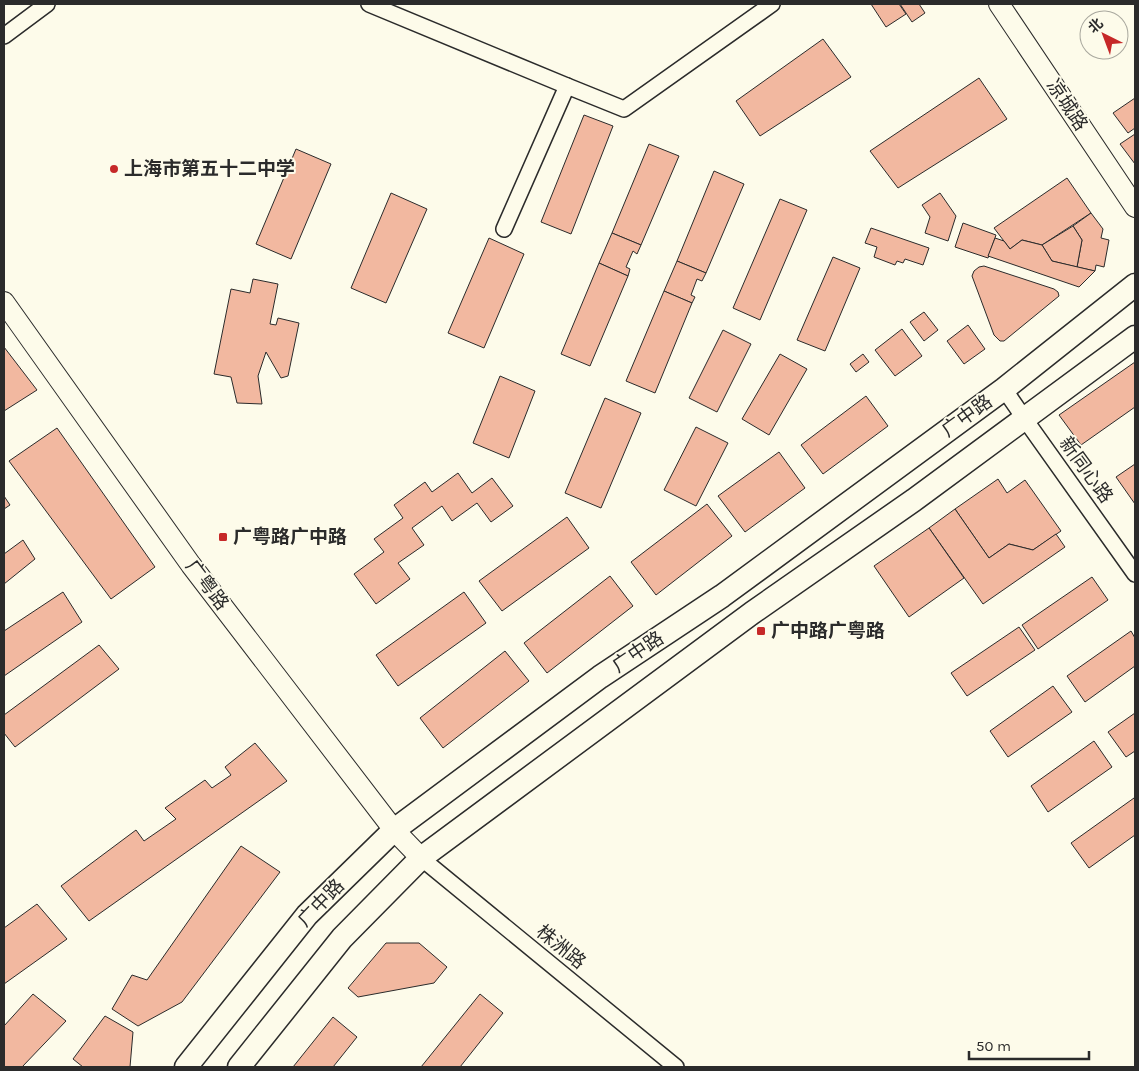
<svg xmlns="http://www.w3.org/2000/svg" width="1139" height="1071" font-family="Karla,'Noto Sans SC',sans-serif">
  <rect width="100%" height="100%" fill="#fdfbea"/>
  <!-- building -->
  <g fill="#f2b8a0" stroke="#2b2b2b">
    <path d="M871 4H899L906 14 886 27Z"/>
    <path d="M900 4H919L925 13 912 22Z"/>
    <path d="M823 39 851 77 760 136 736 101Z"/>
    <path d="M979 78 1007 119 898 188 870 151Z"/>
    <path d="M1135 98V128L1128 133 1113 113Z"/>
    <path d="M584 115 613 126 571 234 541 222Z"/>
    <path d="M1135 134V164L1120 144Z"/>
    <path d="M649 144 679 156 641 245 612 233Z"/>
    <path d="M296 149 331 164 291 259 256 244Z"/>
    <path d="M714 171 744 184 706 273 677 261Z"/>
    <path d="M1067 178 1091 213 1042 245 1022 240 1010 249 994 228Z"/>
    <path d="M391 193 427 209 386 303 351 288Z"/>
    <path d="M940 193 956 216 948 241 925 233 930 217 922 205Z"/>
    <path d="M780 199 807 210 760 320 733 308Z"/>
    <path d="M1091 213 1103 229 1101 238 1109 240 1104 267 1096 265 1095 271 1077 267 1082 240 1073 226Z"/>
    <path d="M963 223 996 235 988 258 955 247Z"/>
    <path d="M1073 226 1082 240 1077 267 1052 261 1042 245Z"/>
    <path d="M871 228 929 248 923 265 905 259 903 263 897 261 895 265 874 257 877 247 865 243Z"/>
    <path d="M612 233 641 245 637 254 633 251 626 267 630 269 628 276 599 263Z"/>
    <path d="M489 238 524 254 484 348 448 333Z"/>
    <path d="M995 238 1004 241 1010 249 1022 240 1042 245 1052 261 1095 271 1079 287 988 256Z"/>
    <path d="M833 257 860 268 825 351 797 340Z"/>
    <path d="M677 261 706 273 702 281 697 279 691 295 695 297 692 303 664 291Z"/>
    <path d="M599 263 628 276 590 366 561 354Z"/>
    <path d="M984 266 1054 289 1058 292 1059 296 1004 341H1000L994 335 972 276 974 271 979 267Z"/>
    <path d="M253 279 278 284 270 324 276 325 278 318 299 323 288 376 281 378 266 352 258 376 262 404 237 403 231 377 214 374 231 289 250 293Z"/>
    <path d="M664 291 692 303 655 393 626 381Z"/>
    <path d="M924 312 938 330 924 341 910 322Z"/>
    <path d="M968 325 985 349 964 364 947 341Z"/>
    <path d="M902 329 922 356 895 376 875 350Z"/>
    <path d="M723 330 751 344 717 412 689 398Z"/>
    <path d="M4 347 37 390 4 411Z"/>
    <path d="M780 354 807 369 769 435 742 419Z"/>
    <path d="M863 354 869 362 856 372 850 364Z"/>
    <path d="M1135 362V407L1081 445 1059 415Z"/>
    <path d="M500 376 535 391 509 458 473 443Z"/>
    <path d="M866 396 888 426 823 474 801 445Z"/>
    <path d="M605 398 641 413 601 508 565 493Z"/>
    <path d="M696 427 728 443 696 506 664 490Z"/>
    <path d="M57 428 155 567 111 599 9 461Z"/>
    <path d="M779 452 805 488 745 532 718 496Z"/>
    <path d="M1135 464V504L1116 477Z"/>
    <path d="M458 473 472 493 492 478 513 506 491 522 477 503 452 521 442 506 412 528 424 545 398 563 410 579 376 604 354 574 384 552 374 539 403 518 394 505 425 482 432 492Z"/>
    <path d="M998 479 1007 493 1025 480 1061 531 1033 550 1009 544 989 558 955 509Z"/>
    <path d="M4 496 10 505 4 509Z"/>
    <path d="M707 504 732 536 656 595 631 562Z"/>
    <path d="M955 509 989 558 1009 544 1033 550 1056 534 1065 547 983 604 929 528Z"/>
    <path d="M567 517 589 548 502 611 479 581Z"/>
    <path d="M929 528 964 578 909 617 874 566Z"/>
    <path d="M23 540 35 559 4 584V554Z"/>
    <path d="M610 576 633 606 547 673 524 643Z"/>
    <path d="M1092 577 1108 600 1038 649 1022 625Z"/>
    <path d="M63 592 82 622 4 676V631Z"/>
    <path d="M464 592 486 623 398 686 376 655Z"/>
    <path d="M1019 627 1035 650 967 696 951 673Z"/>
    <path d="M1131 631 1135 638V666L1085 702 1067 676Z"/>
    <path d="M99 645 119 669 15 747 4 733V715Z"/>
    <path d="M505 651 529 681 443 748 420 718Z"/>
    <path d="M1053 686 1072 712 1008 757 990 731Z"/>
    <path d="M1135 713V751L1126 757 1108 732Z"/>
    <path d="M1094 741 1112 767 1048 812 1031 786Z"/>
    <path d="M255 743 287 781 89 921 61 886 136 830 144 841 176 819 165 808 205 780 212 788 231 775 225 767Z"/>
    <path d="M1134 798 1135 800V835L1089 868 1071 843Z"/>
    <path d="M241 846 280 872 182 1002 138 1026 112 1009 132 975 147 980Z"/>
    <path d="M37 904 67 939 4 984V928Z"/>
    <path d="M386 943H419L447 967 434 983 358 997 348 988Z"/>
    <path d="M33 994 66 1021 22 1067H4V1026Z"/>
    <path d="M480 994 503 1013 460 1067H421Z"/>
    <path d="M105 1016 133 1032 130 1067H83L73 1059Z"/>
    <path d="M333 1017 357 1037 333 1067H293Z"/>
  </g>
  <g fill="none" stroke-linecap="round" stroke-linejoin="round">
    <!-- street casing -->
    <g stroke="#2b2b2b" stroke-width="18">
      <g id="street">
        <path d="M369 4 567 86 624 109 772 4"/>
        <path d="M4 36 47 4"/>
        <path d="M504 229 567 86"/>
        <path d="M1004 389 1024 418 1135 574"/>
        <path d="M421 858 676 1067"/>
      </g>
    </g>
    <!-- secondary casing -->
    <g stroke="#2b2b2b" stroke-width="22">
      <g id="secondary">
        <path d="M999 4 1135 207"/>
        <path d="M4 302 191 565 394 830 421 858"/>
      </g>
    </g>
    <!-- primary casing -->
    <g stroke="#2b2b2b" stroke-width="25">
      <g id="primary">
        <path d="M186 1067 307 915 394 830 600 677 722 596 1004 389 1135 285"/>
        <path d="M239 1067 342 938 421 858 752 613 914 500 1135 337"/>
      </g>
    </g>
    <!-- street -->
    <use href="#street" stroke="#fdfbea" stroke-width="15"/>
    <!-- secondary -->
    <use href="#secondary" stroke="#fdfbea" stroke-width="20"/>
    <!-- primary -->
    <use href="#primary" stroke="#fdfbea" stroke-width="22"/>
  </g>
  <!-- markers -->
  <g fill="#c62828" stroke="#fdfbea" stroke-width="2">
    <circle cx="114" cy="169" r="5"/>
    <rect x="218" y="532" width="10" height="10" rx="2.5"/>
    <rect x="756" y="626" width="10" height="10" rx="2.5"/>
  </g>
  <g text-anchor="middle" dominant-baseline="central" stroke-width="4" stroke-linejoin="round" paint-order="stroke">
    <!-- street labels -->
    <g font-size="19" fill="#2b2b2b" stroke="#fdfbea">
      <text transform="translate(1067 105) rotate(56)">凉城路</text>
      <text transform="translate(967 416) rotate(-36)">广中路</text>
      <text transform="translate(1086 470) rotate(54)">新同心路</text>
      <text transform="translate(207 585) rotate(53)">广粤路</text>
      <text transform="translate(638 652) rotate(-34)">广中路</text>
      <text transform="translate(321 903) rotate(-46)">广中路</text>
      <text transform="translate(561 947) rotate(39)">株洲路</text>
    </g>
    <!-- poi labels -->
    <g font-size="19" font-weight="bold" fill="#2b2b2b" stroke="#fdfbea" text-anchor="start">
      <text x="124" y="169">上海市第五十二中学</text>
      <text x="233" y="537">广粤路广中路</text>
      <text x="771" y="631">广中路广粤路</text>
    </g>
  </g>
  <!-- border -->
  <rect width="1139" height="1071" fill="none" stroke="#2b2b2b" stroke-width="10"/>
  <!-- north arrow -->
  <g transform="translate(1104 35) rotate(318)"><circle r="24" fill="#fdfbea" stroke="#a9a89e"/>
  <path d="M0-4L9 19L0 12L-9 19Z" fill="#c62828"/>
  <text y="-8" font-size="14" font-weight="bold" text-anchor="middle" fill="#2b2b2b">北</text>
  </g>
  <!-- scale -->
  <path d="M969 1051v8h120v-8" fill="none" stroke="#2b2b2b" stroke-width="2.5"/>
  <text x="976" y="1051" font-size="15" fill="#2b2b2b" stroke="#fdfbea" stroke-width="4" paint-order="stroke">50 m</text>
</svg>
